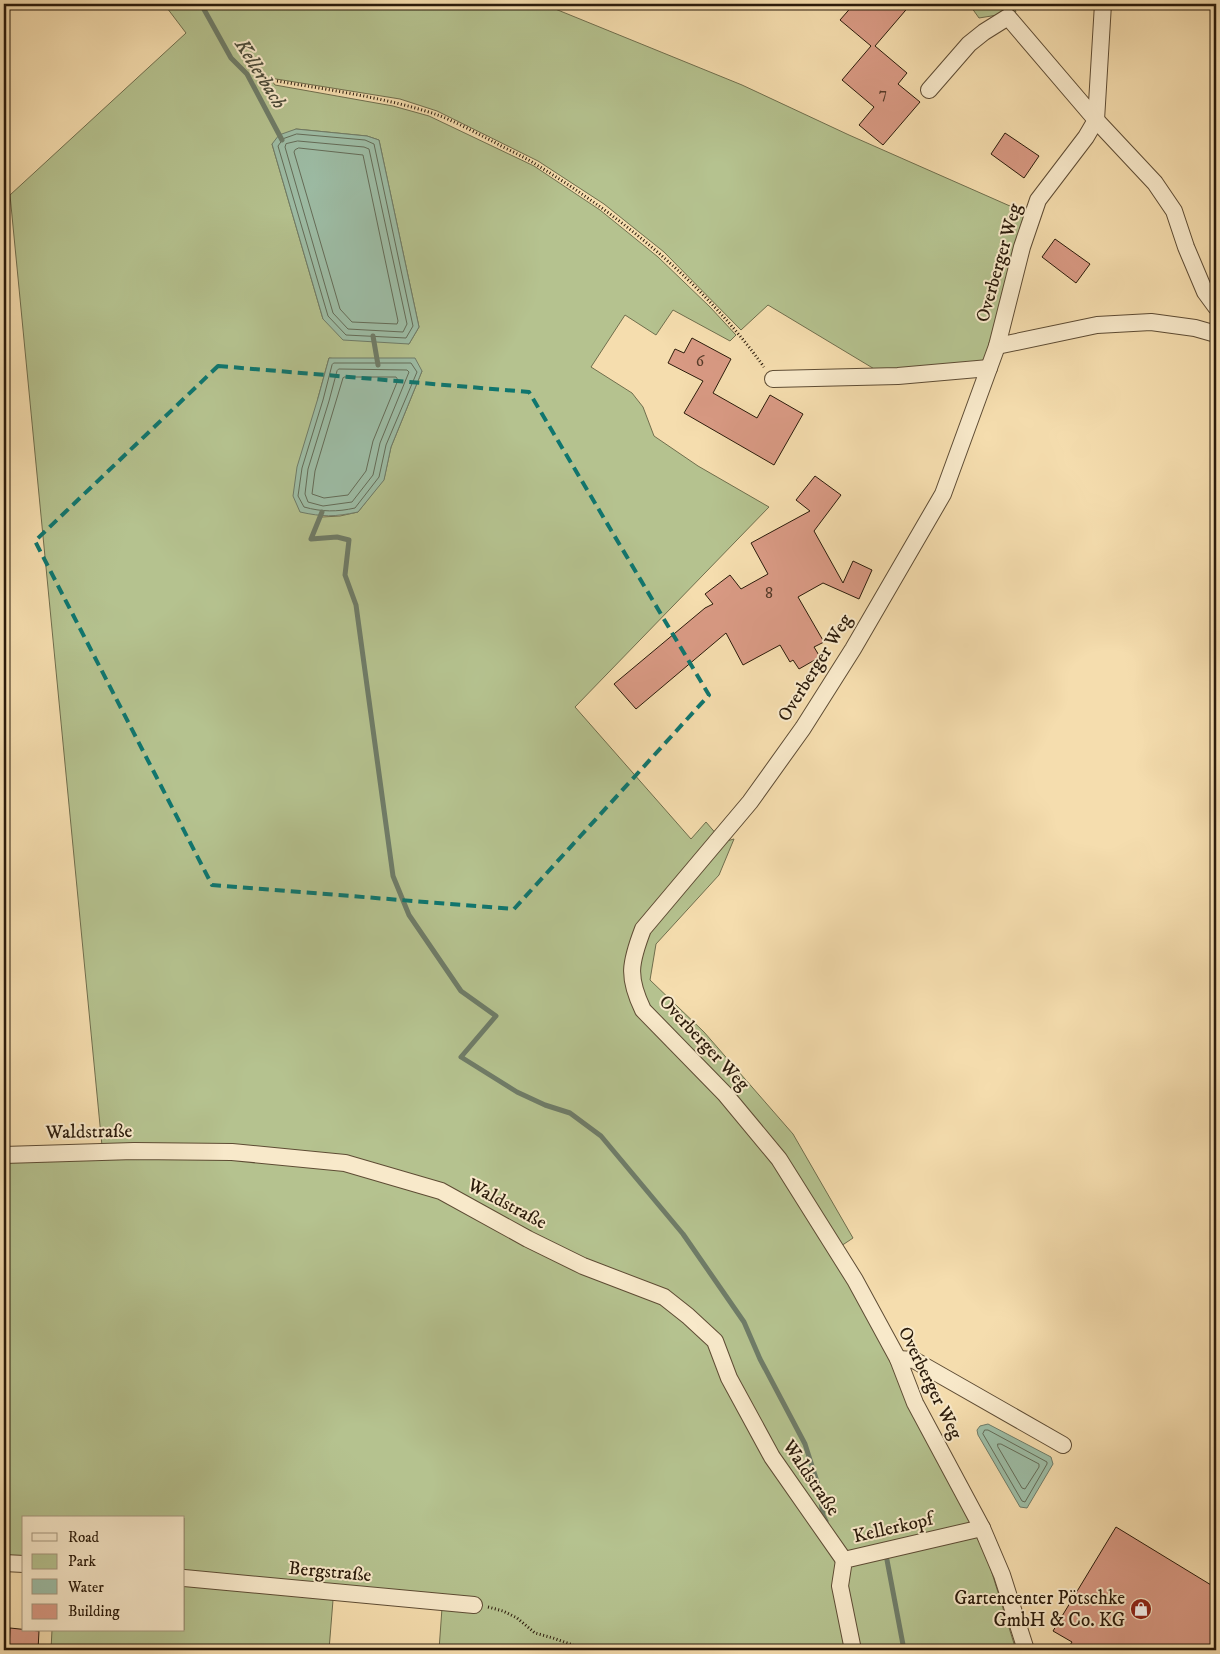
<svg xmlns="http://www.w3.org/2000/svg" width="1220" height="1654" font-family="'IM FELL DW Pica',serif">
  <rect width="100%" height="100%" fill="#f5ddae"/>
  <filter id="stains"><feTurbulence type="fractalNoise" baseFrequency=".004" numOctaves="4"/><feColorMatrix values="0 0 0 0 .2 0 0 0 0 .09 0 0 0 0 .02 0 0 0 .5 -.17"/></filter>
  <radialGradient id="worn" r=".72"><stop offset=".6" stop-color="#630" stop-opacity="0"/><stop offset="1" stop-color="#630" stop-opacity=".3"/></radialGradient>
  <!-- green -->
  <g fill="#b5c28f" stroke="#706e4d" fill-rule="evenodd">
    <path d="M164 4H543L742 85 849 135 1028 214 986 362 876 370 768 305 741 330 664 252 604 204 538 161 437 111 400 99 270 78 275 85 393 106 429 116 534 166 600 210 658 257 710 307 736 335 730 341 673 310 656 335 625 315 591 367 632 393 643 407 654 436 698 466 769 507 575 707 691 839 706 822 718 836 641 928 627 979 778 1161 853 1282 976 1525 844 1557 731 1377 689 1314 583 1264 441 1189 344 1160 102 1146 10 195 186 33ZM296 129 367 136 379 140 419 327 409 344 323 319 272 144ZM329 358 422 371 391 447 384 479 358 512 340 516 322 517 318 398Z"/>
    <path d="M969 4H1012L1016 12 979 18Z"/>
    <path d="M734 839 719 875 656 944 650 980 704 1032 793 1134 853 1238 841 1246 647 1009 635 976 648 932 723 842Z"/>
    <path d="M133 1154 345 1167 440 1194 663 1299 713 1342 841 1560 851 1650H439L442 1608 477 1613 478 1598 184 1574V1518H24V1558L4 1556V1163Z"/>
    <path d="M977 1537 987 1557 1016 1650H857L843 1587 847 1563Z"/>
    <path d="M184 1584 333 1600 329 1650H51L52 1630H184Z"/>
  </g>
  <!-- water -->
  <g fill="#9dbda6" stroke="#6f7c68">
    <path d="M296 129 367 136 379 140 419 327 409 344 343 340 323 319 272 144 279 135Z"/>
    <path d="M329 358H415L422 371 391 447 384 480 358 512C334 517 323 517 300 512L293 496 297 467 318 398Z"/>
    <path d="M988 1424 1051 1457 1053 1464 1027 1508 1020 1507 978 1435 977 1430 980 1426Z"/>
  </g>
  <g fill="none" stroke-linecap="round" stroke-linejoin="round">
    <!-- shore -->
    <g stroke="#646c58" stroke-width="1">
      <path d="M297 134 365 140 374 144 413 326 406 338 346 335 328 316 278 146 283 139Z"/>
      <path d="M298 141 364 147 369 149 407 324 403 332 348 329 333 313 285 147 286 144Z"/>
      <path d="M299 148 363 155 398 321 397 324 352 322 340 309 294 152 295 150Z"/>
      <path d="M334 363H411L417 372 386 445 379 477 355 508C337 512 322 512 304 507L298 496 302 468 323 400 332 365Z"/>
      <path d="M339 369 407 370 409 372 380 443 373 475 352 502 323 506 308 502 305 494 308 469 329 401 337 371Z"/>
      <path d="M345 377H396L398 380 373 441 366 471 348 495 324 498 312 494 315 471 343 378Z"/>
      <path d="M985 1430H988L1047 1462V1464L1025 1502 1022 1501 983 1434Z"/>
      <path d="M998 1444H1001L1039 1464V1467L1025 1489 1022 1488 998 1447Z"/>
    </g>
    <!-- stream -->
    <g stroke="#6f7c68" stroke-width="5">
      <path d="M201 4 231 58 247 74 282 140"/>
      <path d="M373 336 378 365"/>
      <path d="M322 512 311 539 337 537 349 540 345 575 356 605 393 876 409 915 461 991 496 1016 461 1057 517 1092 545 1105 570 1113 601 1136 683 1234 744 1322 760 1359 805 1444 819 1488 823 1515 826 1521"/>
      <path d="M887 1560 904 1650"/>
    </g>
  </g>
  <!-- building -->
  <g fill="#d99a84" stroke="#2b1b0b">
    <path d="M854 4H911L875 46 907 73 898 84 920 102 883 145 859 125 874 107 842 80 871 46 840 20Z"/>
    <path d="M1005 133 1039 156 1024 178 991 154Z"/>
    <path d="M1055 239 1090 264 1076 283 1042 257Z"/>
    <path d="M692 338 731 359 713 393 757 418 770 395 803 414 774 465 684 413 703 381 668 363 675 349 684 353Z"/>
    <path d="M815 476 841 495 814 531 843 583 853 561 872 570 859 599 823 583 798 597 824 642 814 647 820 657 799 669 793 660 790 662 780 645 743 665 726 633 636 709 614 684 705 608 713 604 705 594 730 575 741 589 768 574 751 543 810 511 796 500Z"/>
    <path d="M1116 1527 1216 1588V1650H1067L1072 1642 1053 1631Z"/>
    <path d="M10 1628 39 1631 38 1650 9 1649Z"/>
  </g>
  <g fill="none" stroke-linecap="round" stroke-linejoin="round">
    <!-- minor casing -->
    <g stroke="#5e4c34" stroke-width="18">
      <g id="minor">
        <path d="M929 90 969 44 984 32 1008 17 1096 120 1155 183 1174 211 1186 247 1205 292 1216 307"/>
        <path d="M997 346 1097 325 1151 322 1195 328 1216 334"/>
        <path d="M773 379 898 376 989 368"/>
        <path d="M4 1155 134 1151 232 1152 345 1163 441 1191 528 1239 583 1266 664 1297 688 1316 715 1341 729 1378 772 1457 844 1560"/>
        <path d="M898 1359 914 1360 1063 1445"/>
        <path d="M4 1563 24 1564"/>
        <path d="M184 1578 474 1605"/>
        <path d="M853 1650 840 1586 844 1560 982 1528"/>
        <path d="M1026 1650 1002 1575 982 1528 915 1403 898 1359 855 1280 779 1159 725 1094 643 1010C627 977 630 963 643 929L750 802 803 728 853 649 943 494 997 346 1022 247 1038 200 1086 137 1096 120 1103 4"/>
      </g>
    </g>
    <!-- path -->
    <g stroke="#2b1b0b" stroke-width="3" stroke-dasharray="1 2.5" stroke-linecap="butt">
      <path d="M277 81C329 90 382 97 432 113 453 120 474 132 494 142 508 150 523 156 537 165 624 218 704 284 764 367"/>
      <path d="M488 1607 503 1611 517 1618 535 1633 553 1638 587 1650"/>
    </g>
    <!-- minor -->
    <use href="#minor" stroke="#f8e9ca" stroke-width="16"/>
  </g>
  <!-- marked area -->
  <path fill="none" stroke="#0f766e" stroke-width="4" stroke-dasharray="10 6" stroke-linejoin="round" d="M218 366 529 392 709 695 514 909 212 885 35 541Z"/>
  <!-- icons -->
  <defs>
    <g id="shop-disc" transform="scale(1.125)"><circle r="9.5" fill="#8f2418" stroke="#f8e9ca"/><path d="M-5-2.5h2.3a2.7 3.5 0 0 1 5.4 0H5L5.5 6h-11ZM-1.5-2.5h3a1.5 2.3 0 0 0-3 0Z" fill="#fff"/></g>
  </defs>
  <g fill-rule="evenodd">
    <use href="#shop-disc" x="1141" y="1609"/>
  </g>
  <g text-anchor="middle" dominant-baseline="central" stroke-width="4" stroke-linejoin="round" paint-order="stroke">
    <!-- number labels -->
    <g font-size="16" fill="#563b29">
      <text x="883" y="93">7</text>
      <text x="700" y="361">6</text>
      <text x="769" y="593">8</text>
    </g>
    <!-- street labels -->
    <g font-size="19" fill="#2b1b0b" stroke="#f8e9ca">
      <text transform="translate(999 263) rotate(-74)">Overberger Weg</text>
      <text transform="translate(815 668) rotate(-58)">Overberger Weg</text>
      <text transform="translate(704 1043) rotate(47)">Overberger Weg</text>
      <text transform="translate(89 1132) rotate(-1)">Waldstraße</text>
      <text transform="translate(507 1204) rotate(28)">Waldstraße</text>
      <text transform="translate(930 1383) rotate(64)">Overberger Weg</text>
      <text transform="translate(811 1478) rotate(56)">Waldstraße</text>
      <text transform="translate(893 1528) rotate(-13)">Kellerkopf</text>
      <text transform="translate(330 1572) rotate(5)">Bergstraße</text>
    </g>
    <!-- poi labels -->
    <g font-size="19" fill="#2b1b0b" stroke="#f8e9ca" text-anchor="end">
      <text x="1125" y="1598">Gartencenter Pötschke<tspan x="1125" dy="22">GmbH &amp; Co. KG</tspan></text>
    </g>
    <!-- water labels -->
    <g font-size="20" font-style="italic" fill="#4d4c3a" stroke="#f8e9ca">
      <text transform="translate(260 74) rotate(58)">Kellerbach</text>
    </g>
  </g>
  <!-- margin -->
  <rect width="1220" height="1654" fill="none" stroke="#f5ddae" stroke-width="20"/>
  <rect x="5" y="5" width="1210" height="1644" fill="none" stroke="#2b1b0b" stroke-width="2.5"/>
  <rect x="10" y="10" width="1200" height="1634" fill="none" stroke="#2b1b0b"/>
  <!-- legend -->
  <rect x="22" y="1516" width="162" height="115" fill="#f8e9ca" stroke="#a6977e"/>
  <rect x="32" y="1533" width="25" height="8" fill="#f8e9ca" stroke="#a6977e"/>
  <text x="68" y="1542" font-size="15" fill="#2b1b0b">Road</text>
  <rect x="32" y="1554" width="25" height="15" fill="#b5c28f" stroke="#a6977e"/>
  <text x="68" y="1566" font-size="15" fill="#2b1b0b">Park</text>
  <rect x="32" y="1579" width="25" height="15" fill="#9dbda6" stroke="#a6977e"/>
  <text x="68" y="1592" font-size="15" fill="#2b1b0b">Water</text>
  <rect x="32" y="1604" width="25" height="15" fill="#d99a84" stroke="#a6977e"/>
  <text x="68" y="1616" font-size="15" fill="#2b1b0b">Building</text>
  <rect width="100%" height="100%" filter="url(#stains)"/>
  <rect width="100%" height="100%" fill="url(#worn)"/>
</svg>
